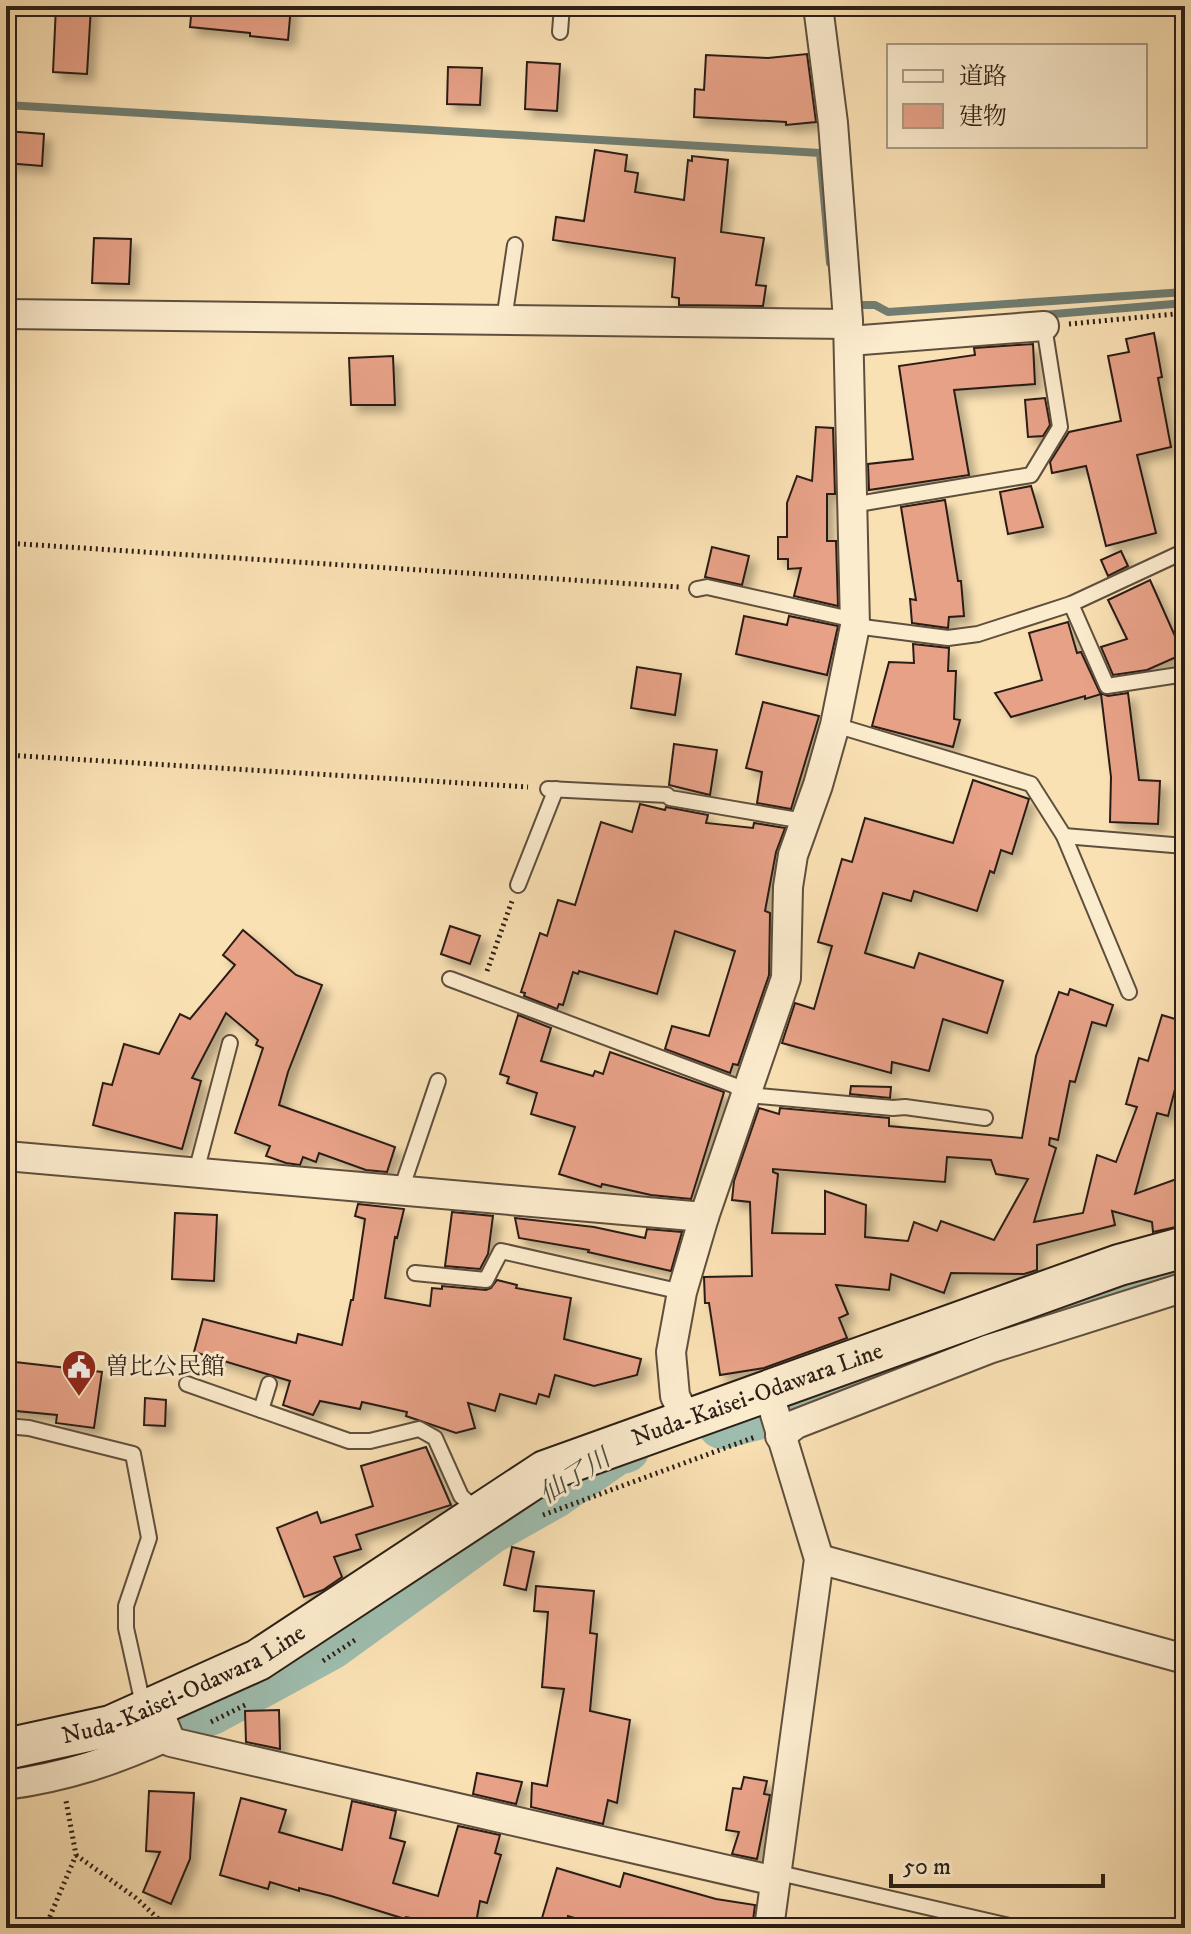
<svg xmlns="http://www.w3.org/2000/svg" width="1191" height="1934" font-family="'IM FELL DW Pica','Noto Serif JP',serif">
  <defs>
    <filter id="shadow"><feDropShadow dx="7" dy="7" stdDeviation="4" flood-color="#0004"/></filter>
  </defs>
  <rect width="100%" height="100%" fill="#fae1b4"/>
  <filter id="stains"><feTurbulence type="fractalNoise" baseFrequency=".0025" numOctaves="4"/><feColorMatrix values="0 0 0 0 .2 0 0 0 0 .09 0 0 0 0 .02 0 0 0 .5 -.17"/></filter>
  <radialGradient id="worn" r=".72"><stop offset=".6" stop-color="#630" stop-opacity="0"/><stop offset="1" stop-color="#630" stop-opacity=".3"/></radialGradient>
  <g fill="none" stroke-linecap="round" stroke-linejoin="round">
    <!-- stream -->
    <g stroke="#707d71" stroke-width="8">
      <path d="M6 105 820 153 830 263"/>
      <path d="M852 305H875L888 312 1185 292"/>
      <path d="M1042 315 1185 303"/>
    </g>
    <!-- river -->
    <g stroke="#9ebdae" stroke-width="50">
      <path d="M722 1424 812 1401 1013 1322 1185 1266"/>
      <path d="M6 1768 55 1762 143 1735 211 1710 330 1645 489 1530 553 1494 616 1450 625 1448"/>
    </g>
  </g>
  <!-- building -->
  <g fill="#e7a187" stroke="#2b1e15" stroke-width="2" fill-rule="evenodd" filter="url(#shadow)">
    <path d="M56 6H91L87 74 53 72Z"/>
    <path d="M192 6H291L288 40 250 36V33L190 27Z"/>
    <path d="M807 54 816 122 786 125V122L694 117 695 89 704 90 706 55 768 58Z"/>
    <path d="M527 62 560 64 557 111 525 109Z"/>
    <path d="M448 67 482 68 480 105 447 104Z"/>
    <path d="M6 131 44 134 42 166 6 163Z"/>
    <path d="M595 150 627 155 625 171 638 173 635 192 684 200 688 160 692 161V156L728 160 721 232 764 238 756 285 766 286 763 306 679 305V298L672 297 675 258 553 240 556 217 584 221Z"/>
    <path d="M94 238 131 239 129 284 92 283Z"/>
    <path d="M1154 333 1162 377 1158 378 1171 447 1137 455 1156 533 1106 546 1086 466 1052 473 1050 462 1069 432 1121 421 1108 356 1129 352 1126 339Z"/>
    <path d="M1033 344 1035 384 954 390 969 475 869 490 868 464 913 459 899 366 975 355 974 348Z"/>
    <path d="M393 356 395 405H351L349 358Z"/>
    <path d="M1045 398 1050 425 1043 436 1028 437 1025 400Z"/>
    <path d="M816 427 833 428 835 494H827V541H836L838 606 794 596 801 568 788 569V559H778V537H787V503L797 476 812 481Z"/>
    <path d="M1031 486 1043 527 1008 534 1000 492Z"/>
    <path d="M945 500 958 581H961L964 616 949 617 948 628 912 623 910 599 916 600 901 507Z"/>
    <path d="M712 547 749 556 742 585 705 577Z"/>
    <path d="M1121 551 1128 566 1108 576 1101 560Z"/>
    <path d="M1150 580 1183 654 1147 670 1113 675 1101 647 1127 639 1108 600Z"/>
    <path d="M744 616 787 625 789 616 838 626 827 675 736 654Z"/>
    <path d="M1068 622 1077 653 1081 652 1100 693 1108 696 1128 693 1139 780 1160 781 1158 824 1110 822 1111 777 1101 694 1085 699V696L1011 717 995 693 1042 680 1029 633Z"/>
    <path d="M913 644 949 648 948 671H956L954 719 960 720 953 747 872 726 889 662 914 663Z"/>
    <path d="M637 667 681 674 675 715 631 708Z"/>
    <path d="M763 702 819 716 791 809 757 803 762 772 746 768Z"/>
    <path d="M674 744 717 750 710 795 669 785Z"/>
    <path d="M973 780 1029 799 1012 854 1001 850 994 873 990 871 977 911 914 891 911 901 883 893 865 953 914 968 919 953 1003 981 987 1033 943 1019 929 1071 892 1062 891 1073 782 1043 795 1003 814 1009 832 946 818 942 842 859 852 862 865 818 953 843Z"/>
    <path d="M640 804 665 810 666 807 708 815 706 823 753 828 754 823 785 828 776 852 765 911 770 913 769 975 738 1065 733 1064 730 1073 665 1049 672 1026 709 1036 735 951 675 931 657 994 579 971 578 974 573 972 563 1005 559 1004 557 1009 524 996 525 993 521 992 540 933 547 936 558 900 575 905 601 822 632 832Z"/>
    <path d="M450 926 480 936 470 964 441 954Z"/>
    <path d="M243 930 296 975 322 985 288 1072 279 1105 395 1147 387 1172 366 1170 319 1153 316 1162 303 1157 300 1165 286 1163 266 1156 270 1146 235 1133 263 1048 256 1045 258 1040 226 1013 192 1078 201 1081 182 1149 93 1125 103 1083 112 1085 124 1044 159 1054 180 1014 190 1019 235 965 223 955Z"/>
    <path d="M1070 989 1113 1005 1106 1026 1092 1022 1075 1082 1070 1081 1058 1140 1050 1138 1049 1145 1056 1148 1034 1222 1083 1213 1097 1155 1116 1162 1137 1107 1126 1104 1139 1058 1148 1061 1162 1015 1185 1022V1051L1168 1116 1157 1113 1135 1194 1185 1176V1225L1153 1232 1152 1222 1112 1211 1115 1225 1037 1245V1270L1024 1274 951 1273 944 1293 891 1274 889 1290 836 1285 848 1314 839 1318 847 1338 764 1368 720 1375 709 1303H705L704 1277 752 1276 750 1202 732 1200 734 1181 759 1108 779 1114 780 1108 889 1118V1126L1022 1138 1036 1056 1059 992 1068 995ZM947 1157 991 1160 996 1174 1028 1179 994 1240 941 1221 937 1231 914 1222 908 1241 865 1237 866 1205 825 1191V1234L772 1233 778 1174 773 1172V1169L945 1182Z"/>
    <path d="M518 1015 551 1028 541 1061 593 1076 595 1071 603 1074 610 1052 724 1092 691 1199 651 1195 602 1184 601 1187 559 1174 575 1127 531 1114 537 1093 507 1083 509 1077 500 1074Z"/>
    <path d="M851 1086 891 1087 890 1098 850 1094Z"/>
    <path d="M358 1204 404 1209 397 1238 395 1237 385 1298 430 1306 432 1288 442 1289V1286L486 1290 491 1288 497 1280 517 1285 516 1288 571 1298 564 1339 641 1359 637 1375 594 1386 555 1375 549 1397 539 1394 536 1404 500 1394 495 1411 468 1403 475 1428 456 1433 406 1416 407 1412 362 1402 360 1409 320 1401 313 1415 283 1405 290 1381 194 1352 203 1319 296 1343 298 1334 342 1345 351 1300H353L365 1219 355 1216Z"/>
    <path d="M452 1212 493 1216 488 1254 480 1269 445 1266Z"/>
    <path d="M175 1213 217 1215 214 1281 172 1279Z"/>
    <path d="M515 1218 594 1227 645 1238 647 1229 682 1232 671 1271 588 1252 589 1250 519 1238Z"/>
    <path d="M6 1361 102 1372 94 1428 56 1423 57 1415 6 1410Z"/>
    <path d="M145 1398 166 1400 165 1426 144 1425Z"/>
    <path d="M426 1447 451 1505 356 1535 361 1549 334 1557 342 1577 323 1590 304 1597 277 1528 317 1512 321 1523 373 1506 361 1466Z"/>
    <path d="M512 1547 534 1552 526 1590 504 1585Z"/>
    <path d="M536 1586 594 1591 590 1633 597 1634 590 1711 630 1720 617 1803 608 1800 603 1824 531 1807 532 1783 547 1786 564 1689 542 1687 548 1612 534 1611Z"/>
    <path d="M279 1710 280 1749 246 1742 245 1711Z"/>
    <path d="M477 1773 522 1782 516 1804 473 1794Z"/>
    <path d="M744 1777 767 1781 764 1794 770 1795 757 1859 732 1854 739 1832 726 1830 733 1788 741 1789Z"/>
    <path d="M149 1791 194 1793 190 1859 171 1904 143 1892 160 1852 146 1851Z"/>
    <path d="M241 1798 286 1810 279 1832 342 1850 352 1801 396 1811 390 1838 405 1842 393 1883 438 1896 458 1826 500 1835 495 1853 501 1855 487 1903 480 1901 475 1928H466L406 1917 405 1919 331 1896 299 1888V1891L270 1882 268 1889 220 1875Z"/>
    <path d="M557 1868 620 1887 624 1873 716 1899 755 1905 752 1928H609L568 1916V1928H539Z"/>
  </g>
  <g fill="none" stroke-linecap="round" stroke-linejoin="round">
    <!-- service casing -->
    <g stroke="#5f4f3d" stroke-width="18">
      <g id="service">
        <path d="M560 32 562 6"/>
        <path d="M504 320 515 245"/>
        <path d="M852 505 1031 475 1060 427 1044 326"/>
        <path d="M697 589 707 587 855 620"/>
        <path d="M1071 604 1107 686 1185 674"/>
        <path d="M855 626 948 638 978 634 1071 604 1185 551"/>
        <path d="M835 725 1031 784 1064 836 1129 992"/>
        <path d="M548 789 667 795 670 798 804 821"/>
        <path d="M1064 836 1185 846"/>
        <path d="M518 885 556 789"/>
        <path d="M450 979 733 1085 748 1095 893 1108 905 1107 985 1118"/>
        <path d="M196 1172 230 1043"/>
        <path d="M401 1190 438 1081"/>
        <path d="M415 1273 486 1280 501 1251 682 1292"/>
        <path d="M187 1384 349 1441H370L419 1429 435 1438 461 1496 479 1512"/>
        <path d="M261 1410 269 1384"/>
        <path d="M6 1426 29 1428 133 1454 149 1538 126 1606V1628L144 1709"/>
        <path d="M775 1872 1018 1928"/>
      </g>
    </g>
    <!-- minor casing -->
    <g stroke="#5f4f3d" stroke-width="32">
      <g id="minor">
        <path d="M6 314 848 324"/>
        <path d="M849 341 1044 326"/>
        <path d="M6 1156 704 1217"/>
        <path d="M768 1391 819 1559 769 1928"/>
        <path d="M687 1420 675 1396 671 1352 682 1292 704 1217 786 978 788 887 793 855 818 785 835 725 855 626 848 320 833 123 818 6"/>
        <path d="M780 1436 796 1424 989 1349 1185 1287"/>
        <path d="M819 1559 1185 1659"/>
        <path d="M157 1707 171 1742 775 1881"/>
        <path d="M6 1785C65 1777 114 1761 168 1736"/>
      </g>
    </g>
    <!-- secondary casing -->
    <g stroke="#2b1e15" stroke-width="44">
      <g id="secondary">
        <path id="s1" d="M6 1749 111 1726 258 1660 545 1471 1119 1265 1185 1247"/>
      </g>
    </g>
    <!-- path -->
    <g stroke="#2b1e15" stroke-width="5" stroke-dasharray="2 4" stroke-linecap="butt">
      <path d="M1069 324 1185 313"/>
      <path d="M6 543 680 587"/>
      <path d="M6 755 528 787"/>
      <path d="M487 971 512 901"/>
      <path d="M543 1515 755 1437"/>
      <path d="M323 1661 355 1640"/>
      <path d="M211 1722 245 1705"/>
      <path d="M76 1855 136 1898 168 1928"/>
      <path d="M45 1928 76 1855 66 1801"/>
    </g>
    <!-- service -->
    <use href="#service" stroke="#fcecce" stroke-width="14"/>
    <!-- minor -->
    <use href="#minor" stroke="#fcecce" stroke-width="28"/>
    <!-- secondary -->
    <use href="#secondary" stroke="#fcecce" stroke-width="40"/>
  </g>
  <!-- icons -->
  <defs>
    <g id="civic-pin" transform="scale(1.8)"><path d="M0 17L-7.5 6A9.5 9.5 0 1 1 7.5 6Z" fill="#8f2418" stroke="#fcecce"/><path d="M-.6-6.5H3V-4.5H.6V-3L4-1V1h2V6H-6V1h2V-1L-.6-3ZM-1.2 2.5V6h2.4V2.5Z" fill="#fff"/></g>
  </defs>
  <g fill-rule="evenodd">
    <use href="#civic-pin" x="79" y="1367"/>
  </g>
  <g text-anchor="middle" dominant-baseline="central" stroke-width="6" stroke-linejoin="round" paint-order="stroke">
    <!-- poi labels -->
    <g font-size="24" fill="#2b1e15" stroke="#fcecce" text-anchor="start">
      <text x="105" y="1367">曽比公民館</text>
    </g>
    <!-- street labels -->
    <g font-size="24" fill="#2b1e15" stroke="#fcecce">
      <text stroke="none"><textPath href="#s1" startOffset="838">Nuda-Kaisei-Odawara Line</textPath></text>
      <text stroke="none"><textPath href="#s1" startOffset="190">Nuda-Kaisei-Odawara Line</textPath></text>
    </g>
    <!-- water labels -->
    <g font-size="26" font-style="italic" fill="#4e4e43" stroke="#fcecce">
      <text transform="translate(575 1477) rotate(-32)">仙了川</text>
    </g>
  </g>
  <!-- margin -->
  <rect width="1191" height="1934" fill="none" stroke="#fae1b4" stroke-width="32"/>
  <rect x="8" y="8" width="1175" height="1918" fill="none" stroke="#2b1e15" stroke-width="4"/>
  <rect x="16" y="16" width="1159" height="1902" fill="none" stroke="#2b1e15" stroke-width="2"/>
  <!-- legend -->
  <rect x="887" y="44" width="260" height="104" fill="#fcecce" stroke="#a89a84" stroke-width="2"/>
  <rect x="903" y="70" width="40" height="12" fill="#fcecce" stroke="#a89a84" stroke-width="2"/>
  <text x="959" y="84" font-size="24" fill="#2b1e15">道路</text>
  <rect x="903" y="104" width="40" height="24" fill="#e7a187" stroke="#a89a84" stroke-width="2"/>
  <text x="959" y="124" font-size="24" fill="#2b1e15">建物</text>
  <!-- scale -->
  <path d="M891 1874v12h212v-12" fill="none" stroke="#2b1e15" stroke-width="4"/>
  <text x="903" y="1874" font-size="24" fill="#2b1e15" stroke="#fcecce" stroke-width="6" paint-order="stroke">50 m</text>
  <rect width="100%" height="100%" filter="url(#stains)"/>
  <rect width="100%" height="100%" fill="url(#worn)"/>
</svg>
